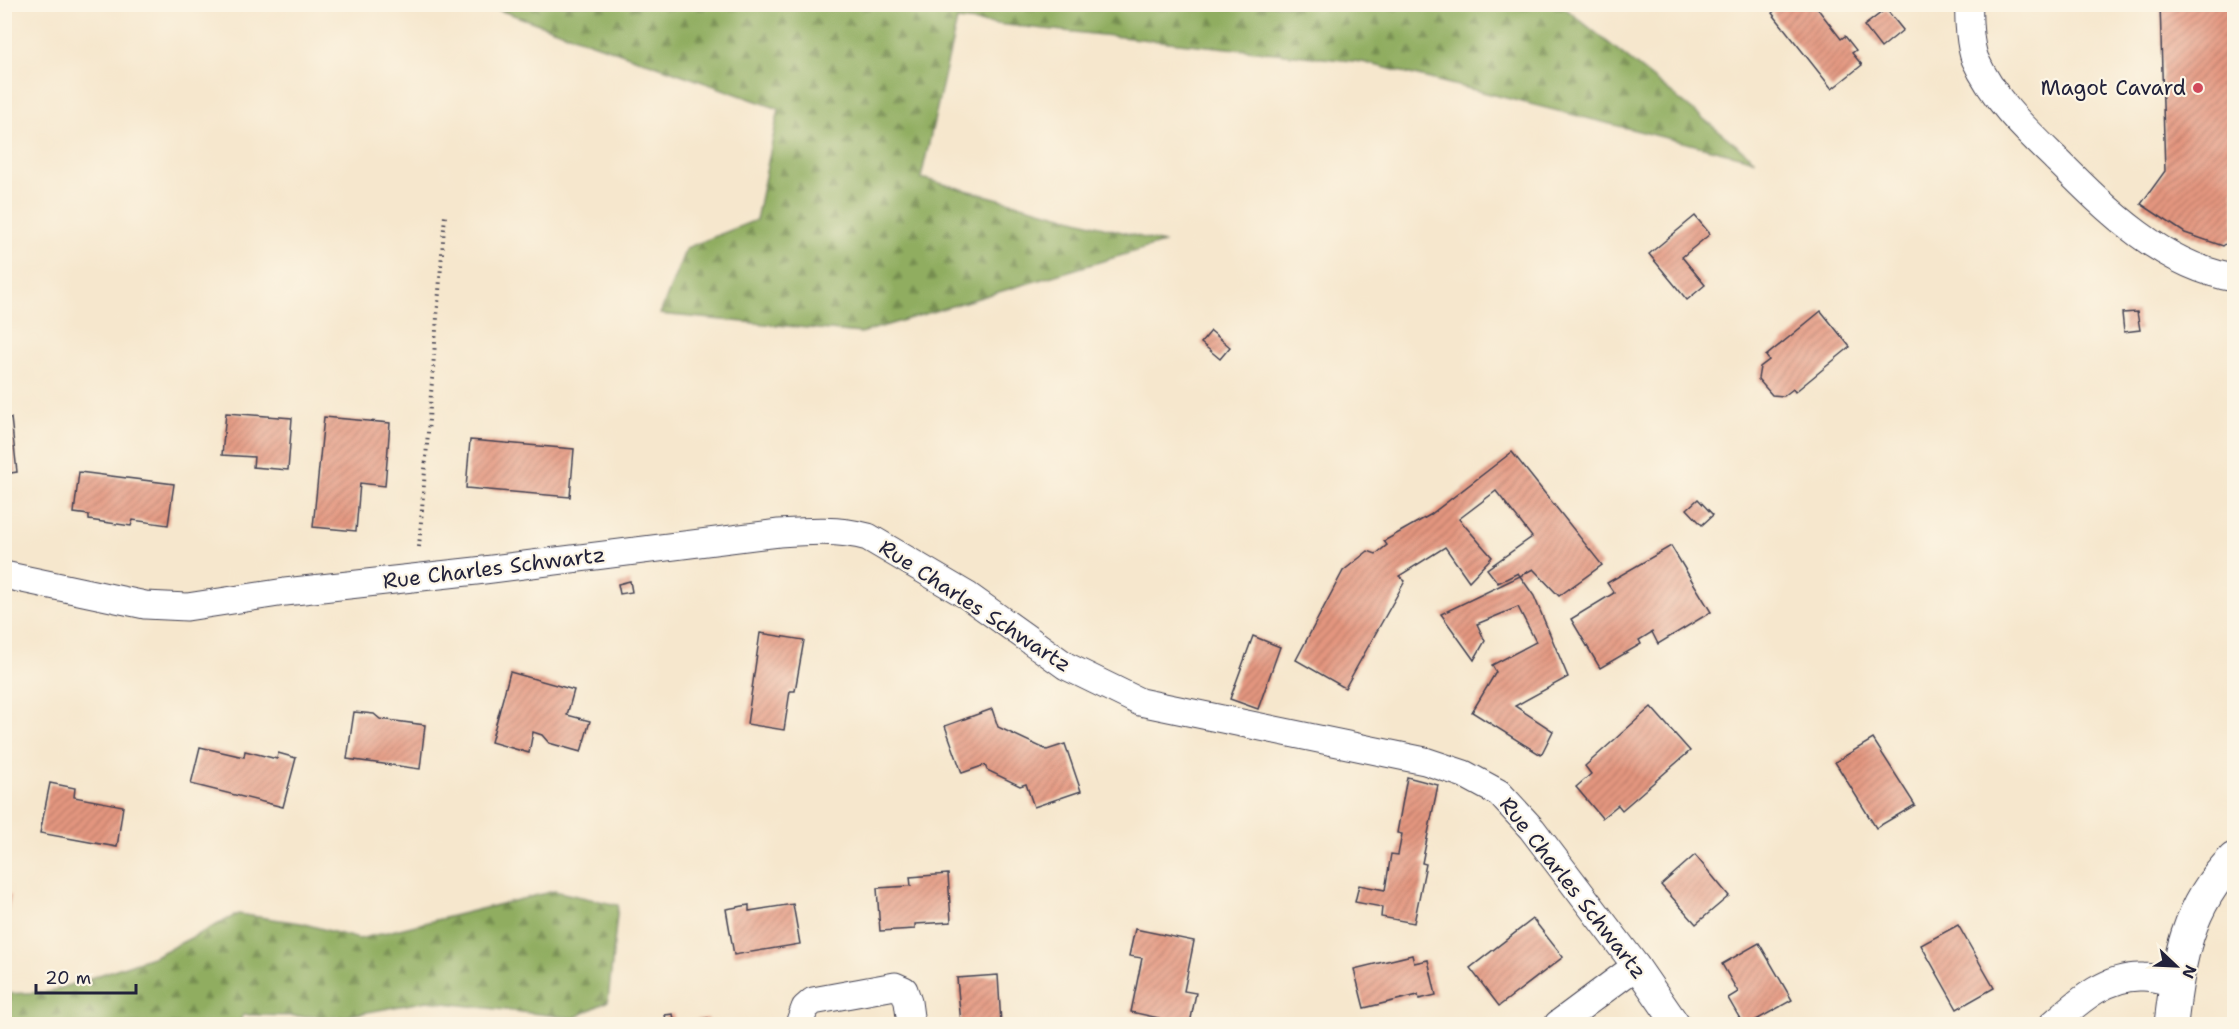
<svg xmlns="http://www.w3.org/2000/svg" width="2239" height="1029" font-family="'Shantell Sans',sans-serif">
  <defs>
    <pattern id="forest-firs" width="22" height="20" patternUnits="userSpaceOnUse" patternTransform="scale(1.5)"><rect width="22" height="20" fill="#90ad60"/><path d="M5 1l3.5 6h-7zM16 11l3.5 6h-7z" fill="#758c50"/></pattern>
    <pattern id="building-hatch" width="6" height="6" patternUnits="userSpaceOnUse" patternTransform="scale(1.5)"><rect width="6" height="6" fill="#e4967f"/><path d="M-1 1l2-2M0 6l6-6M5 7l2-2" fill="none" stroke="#b87a69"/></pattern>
  </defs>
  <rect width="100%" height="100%" fill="#fcf5e5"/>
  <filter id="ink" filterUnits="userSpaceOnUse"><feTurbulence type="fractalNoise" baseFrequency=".0167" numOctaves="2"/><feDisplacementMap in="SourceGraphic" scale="12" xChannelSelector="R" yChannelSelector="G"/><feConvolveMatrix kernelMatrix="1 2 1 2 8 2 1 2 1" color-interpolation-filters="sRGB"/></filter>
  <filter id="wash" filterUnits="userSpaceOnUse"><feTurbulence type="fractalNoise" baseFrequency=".008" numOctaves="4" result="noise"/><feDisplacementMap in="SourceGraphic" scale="24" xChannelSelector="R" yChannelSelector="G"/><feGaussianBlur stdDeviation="1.35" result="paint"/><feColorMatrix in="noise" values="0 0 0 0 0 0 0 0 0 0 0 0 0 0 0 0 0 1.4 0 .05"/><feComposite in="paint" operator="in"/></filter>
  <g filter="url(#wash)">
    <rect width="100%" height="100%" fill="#f6e7cd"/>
    <!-- forest -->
    <g fill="url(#forest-firs)" stroke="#59684e" stroke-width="1.5">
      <path d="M485 5H1561L1755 160 1362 62 957 20 921 178 1163 243 861 333 660 314 686 248 756 220 779 109Z"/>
      <path d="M554 891 618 905 608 1001 574 1018 427 1001 341 1017 243 1015 238 1024H5V994L49 992 155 956 238 914 301 923 359 939Z"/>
    </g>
    <g id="blocks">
      <!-- building -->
      <g fill="url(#building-hatch)">
        <path d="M1782 4H1814L1841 39 1845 36 1856 50 1852 53 1862 65 1832 89 1772 13Z"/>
        <path d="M2160 4H2234V237L2223 246 2185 233 2141 204 2165 171Z"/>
        <path d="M1886 9 1903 30 1881 48 1864 26Z"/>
        <path d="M1695 216 1710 234 1682 257 1705 285 1687 300 1649 254Z"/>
        <path d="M1821 311 1850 347 1795 392 1793 389 1784 396 1772 395 1758 379 1760 367 1769 360 1766 356Z"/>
        <path d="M2137 312 2140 330 2124 332 2122 313Z"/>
        <path d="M1211 331 1230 347 1220 359 1201 343Z"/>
        <path d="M226 413 292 418 288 470 253 467 254 457 222 455Z"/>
        <path d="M324 417 390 423 385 486 360 483 356 531 313 527Z"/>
        <path d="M11 418 17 472 4 474V419Z"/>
        <path d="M470 440 574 449 570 497 466 488Z"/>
        <path d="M1512 452 1602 565 1559 596 1533 569 1520 576 1518 573 1498 583 1487 569 1532 537 1496 491 1459 519 1492 557 1469 581 1445 547 1399 576 1405 581 1345 688 1296 660 1343 571 1368 551 1376 554 1387 545 1384 541 1430 515Z"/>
        <path d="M79 472 174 484 168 525 133 520 131 526 89 520V515L74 513Z"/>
        <path d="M1698 499 1713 515 1702 525 1687 509Z"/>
        <path d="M1671 546 1711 612 1658 644 1652 632 1639 640 1641 644 1600 668 1571 619 1614 593 1607 583Z"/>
        <path d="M1520 576 1534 596 1568 677 1515 706 1553 731 1541 755 1472 712 1496 672 1492 665 1536 642 1518 607 1477 624 1485 641 1474 660 1441 614Z"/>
        <path d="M630 581 632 592 620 594 618 584Z"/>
        <path d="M760 633 804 640 795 691H790L784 730 747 724Z"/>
        <path d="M1253 636 1280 647 1258 709 1230 699Z"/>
        <path d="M510 672 574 690 567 715 590 721 581 752 549 743 542 735 533 732 529 753 491 742Z"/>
        <path d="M1651 707 1690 751 1622 810 1618 805 1602 818 1576 787 1591 774 1585 766Z"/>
        <path d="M992 709 998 727 1047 750 1065 744 1081 791 1034 807 1026 784 1020 786 987 770 985 765 962 773 945 726Z"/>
        <path d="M354 712 374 714 380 719 425 725 420 769 347 759Z"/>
        <path d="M1873 739 1915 805 1876 828 1835 762Z"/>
        <path d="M200 747 244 757 245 751 277 759 278 753 296 758 283 807 191 784Z"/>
        <path d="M1407 777 1438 785 1422 863 1426 864 1414 923 1381 917 1382 907 1355 902 1359 885 1385 890 1391 854 1398 855 1402 834 1397 833Z"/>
        <path d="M50 783 75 788 74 797 123 806 117 847 40 833Z"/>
        <path d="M1695 855 1729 896 1696 924 1661 885Z"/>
        <path d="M948 874 951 922 915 924V929L880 931 877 888 911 886 910 877Z"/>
        <path d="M4 894 11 895 6 921H4Z"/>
        <path d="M793 904 800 944 734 955 726 909 749 905V911Z"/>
        <path d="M1533 919 1563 957 1499 1006 1470 968Z"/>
        <path d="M1958 925 1994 988 1957 1009 1921 945Z"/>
        <path d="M1135 929 1194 941 1184 991 1196 993 1190 1024H1158L1159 1018 1131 1012 1142 958 1129 956Z"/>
        <path d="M1759 943 1792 1000 1749 1024H1743L1728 998 1738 992 1722 964Z"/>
        <path d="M1412 955 1414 963 1428 960 1436 995 1419 999 1418 995 1364 1008 1354 969Z"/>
        <path d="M998 975 1001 1024H961L957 978Z"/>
        <path d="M673 1014 675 1024H667L665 1015Z"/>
        <path d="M708 1018 709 1024H675V1023Z"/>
      </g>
    </g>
  </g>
  <g filter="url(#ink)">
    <use href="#blocks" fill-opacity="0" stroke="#424051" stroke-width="1.5"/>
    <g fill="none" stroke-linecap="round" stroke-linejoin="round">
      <!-- minor casing -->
      <g stroke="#424051" stroke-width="29">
        <g id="minor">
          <path d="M1969 4C1968 19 1970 46 1975 59 1993 99 2024 128 2055 158 2106 209 2161 265 2234 278"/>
          <path d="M4 575 145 605 187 607 285 592 476 571 779 533C809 531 839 529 868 537L968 596 1066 666 1140 702 1425 761 1464 774 1499 793 1532 829 1636 966 1676 1024"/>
          <path d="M799 1024 805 1008 813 1001 895 986 904 990 908 1002 911 1024"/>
          <path d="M1558 1024 1636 966"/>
          <path d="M2053 1024C2078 1002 2107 975 2143 977 2154 977 2165 981 2176 983"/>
        </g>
      </g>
      <!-- primary casing -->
      <g stroke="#424051" stroke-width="35">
        <path id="primary" d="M2171 1024C2178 962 2187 905 2234 859"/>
      </g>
      <!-- path -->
      <path stroke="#424051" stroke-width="4" stroke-dasharray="1.5 4.5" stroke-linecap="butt" d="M419 547 445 215"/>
      <!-- minor -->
      <use href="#minor" stroke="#fff" stroke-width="27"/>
      <!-- primary -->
      <use href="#primary" stroke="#fff" stroke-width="33"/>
    </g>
  </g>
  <!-- markers -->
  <circle fill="#d1495b" stroke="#fcf5e5" stroke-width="2" cx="2198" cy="88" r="6"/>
  <g text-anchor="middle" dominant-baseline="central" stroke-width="4.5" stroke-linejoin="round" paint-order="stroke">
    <!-- poi labels -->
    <g font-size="21" fill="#22223b" stroke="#fcf5e5" text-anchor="end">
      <text x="2186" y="88">Magot Cavard</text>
    </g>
    <!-- street labels -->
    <g font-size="21" fill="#22223b" stroke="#fcf5e5">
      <text transform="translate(494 568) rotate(-7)">Rue Charles Schwartz</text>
      <text transform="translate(975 606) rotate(33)">Rue Charles Schwartz</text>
      <text transform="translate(1573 888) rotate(52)">Rue Charles Schwartz</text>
    </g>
  </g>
  <!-- margin -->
  <rect width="2239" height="1029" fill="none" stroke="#fcf5e5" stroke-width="24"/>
  <!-- north arrow -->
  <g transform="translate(2176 966) rotate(113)" stroke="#fcf5e5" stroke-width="4.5" paint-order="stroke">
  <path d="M0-4.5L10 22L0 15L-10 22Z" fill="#22223b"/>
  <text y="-9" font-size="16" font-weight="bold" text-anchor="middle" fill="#22223b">N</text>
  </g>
  <!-- scale -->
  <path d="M36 984v9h100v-9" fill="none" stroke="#22223b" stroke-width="3"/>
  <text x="45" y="984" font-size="18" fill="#22223b" stroke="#fcf5e5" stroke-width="4.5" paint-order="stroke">20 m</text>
</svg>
